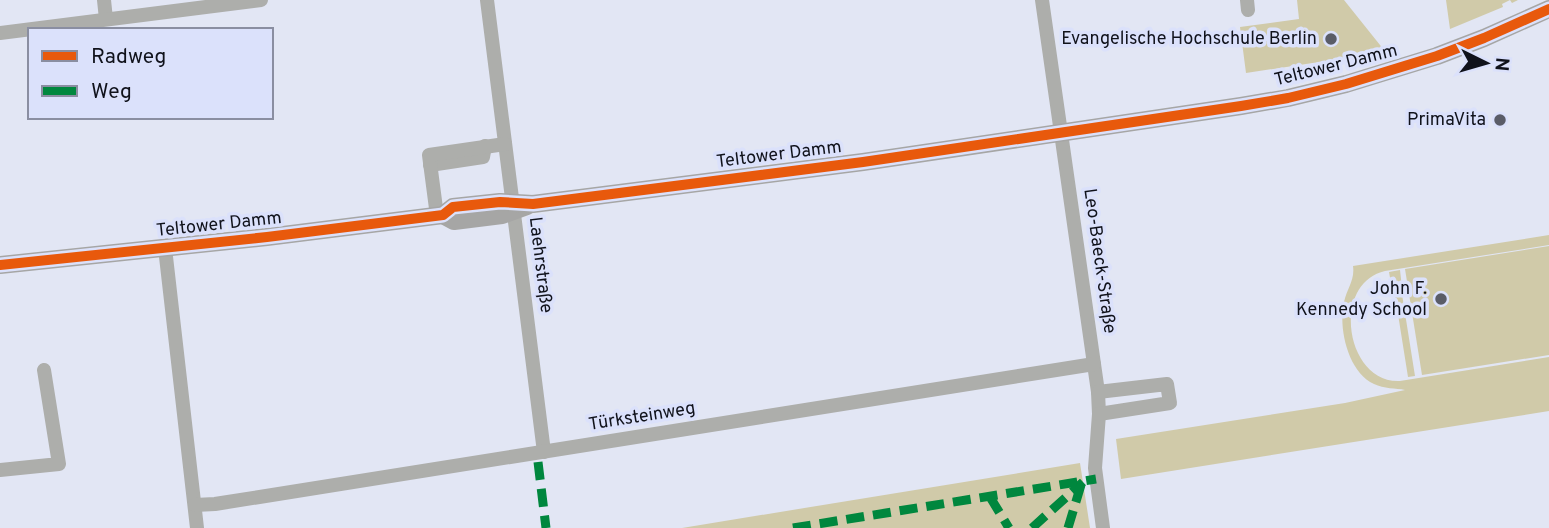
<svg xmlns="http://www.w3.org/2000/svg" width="1549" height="528" font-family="Overpass,sans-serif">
  <rect width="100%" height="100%" fill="#e2e6f4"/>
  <!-- green -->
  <g fill="#d0caa9">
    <path d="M1297 0H1344L1384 50 1352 57 1246 73 1240 27 1299 19Z"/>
    <path d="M1446 0H1518L1512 3 1510 0 1502 4 1503 7 1450 29Z"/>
    <path d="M1549 235V245L1385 271C1330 284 1346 384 1400 381L1549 357V411L1121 479 1116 439 1345 403 1405 390C1396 388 1384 389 1374 384 1348 372 1338 328 1344 302 1347 288 1355 280 1353 266Z"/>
    <path d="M1549 246V355L1422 375 1405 269Z"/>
    <path d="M1400 270 1402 288H1401L1415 376 1408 377 1394 289H1392L1389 272Z"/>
    <path d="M1080 463 1090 528H682Z"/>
  </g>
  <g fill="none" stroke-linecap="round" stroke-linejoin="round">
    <!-- minor -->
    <g stroke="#adaeab" stroke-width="14">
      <path d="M104 0 106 19"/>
      <path d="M487 0 544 452"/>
      <path d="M1042 0 1098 392 1099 414 1095 468 1103 528"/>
      <path d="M1247 0 1248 10"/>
      <path d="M0 33 261 0"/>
      <path d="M430 165 483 157 485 146"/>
      <path d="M437 216 429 155 505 144"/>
      <path d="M165 248 197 528"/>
      <path d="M1098 392 1167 384 1170 403 1099 414"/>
      <path d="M0 470 59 464 44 370"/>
      <path d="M195 505 215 504 1094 364"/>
    </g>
    <!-- major -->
    <g stroke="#a6a6a5" stroke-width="18">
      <path d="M443 215 454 221 502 215 527 206"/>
      <path d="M0 265 267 237 443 215 453 207 500 202 533 204 863 162 1241 106 1288 98 1346 84 1437 56 1484 38 1549 9"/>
    </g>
    <!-- quiet -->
    <g stroke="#00873e" stroke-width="9" stroke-dasharray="18 9" stroke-linecap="butt">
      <path d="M538 462 546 528"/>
      <path d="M990 497 1009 528"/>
      <path d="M793 528 1096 479"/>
      <path d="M1032 528 1083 482"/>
      <path d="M1068 528 1081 485"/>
    </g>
    <!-- cycleway casing -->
    <g stroke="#dbe1fb" stroke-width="15">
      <path id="cycleway" d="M0 265 267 237 443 215 453 207 500 202 533 204 863 162 1241 106 1288 98 1346 84 1437 56 1484 38 1549 9"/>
    </g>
    <!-- cycleway -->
    <use href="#cycleway" stroke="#e8590c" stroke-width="10"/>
  </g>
  <!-- markers -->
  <g fill="#5a5c67" stroke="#dbe1fb" stroke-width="2.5">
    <circle cx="1331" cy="39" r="7"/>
    <circle cx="1500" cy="120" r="7"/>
    <circle cx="1441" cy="299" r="7"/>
  </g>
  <g text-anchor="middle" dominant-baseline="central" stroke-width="7" stroke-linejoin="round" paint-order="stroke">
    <!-- poi labels -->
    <g font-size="18" fill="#10121b" stroke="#dbe1fb" text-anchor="end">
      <text x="1317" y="39">Evangelische Hochschule Berlin</text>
      <text x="1486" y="120">PrimaVita</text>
      <text x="1427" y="289">John F.<tspan x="1427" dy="21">Kennedy School</tspan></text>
    </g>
    <!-- street labels -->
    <g font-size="18" fill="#10121b" stroke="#dbe1fb">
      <text transform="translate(1336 66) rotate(-14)">Teltower Damm</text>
      <text transform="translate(779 155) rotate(-7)">Teltower Damm</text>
      <text transform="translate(219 225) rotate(-6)">Teltower Damm</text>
      <text transform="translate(1099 261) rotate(82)">Leo-Baeck-Straße</text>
      <text transform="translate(540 265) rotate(83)">Laehrstraße</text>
      <text transform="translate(642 417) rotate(-9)">Türksteinweg</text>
    </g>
  </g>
  <!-- legend -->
  <rect x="28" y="28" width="245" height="91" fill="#dbe1fb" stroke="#8a8ea1" stroke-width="2"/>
  <rect x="42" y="51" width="35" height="10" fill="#e8590c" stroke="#8a8ea1" stroke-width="2"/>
  <text x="91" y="63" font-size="21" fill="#10121b">Radweg</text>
  <rect x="42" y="86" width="35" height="10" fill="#00873e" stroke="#8a8ea1" stroke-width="2"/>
  <text x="91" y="98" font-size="21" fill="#10121b">Weg</text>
  <!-- north arrow -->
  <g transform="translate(1486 63) rotate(95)" stroke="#dbe1fb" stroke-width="5" paint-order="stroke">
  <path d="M0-5L12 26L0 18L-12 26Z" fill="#10121b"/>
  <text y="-10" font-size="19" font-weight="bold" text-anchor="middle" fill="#10121b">N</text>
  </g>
</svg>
